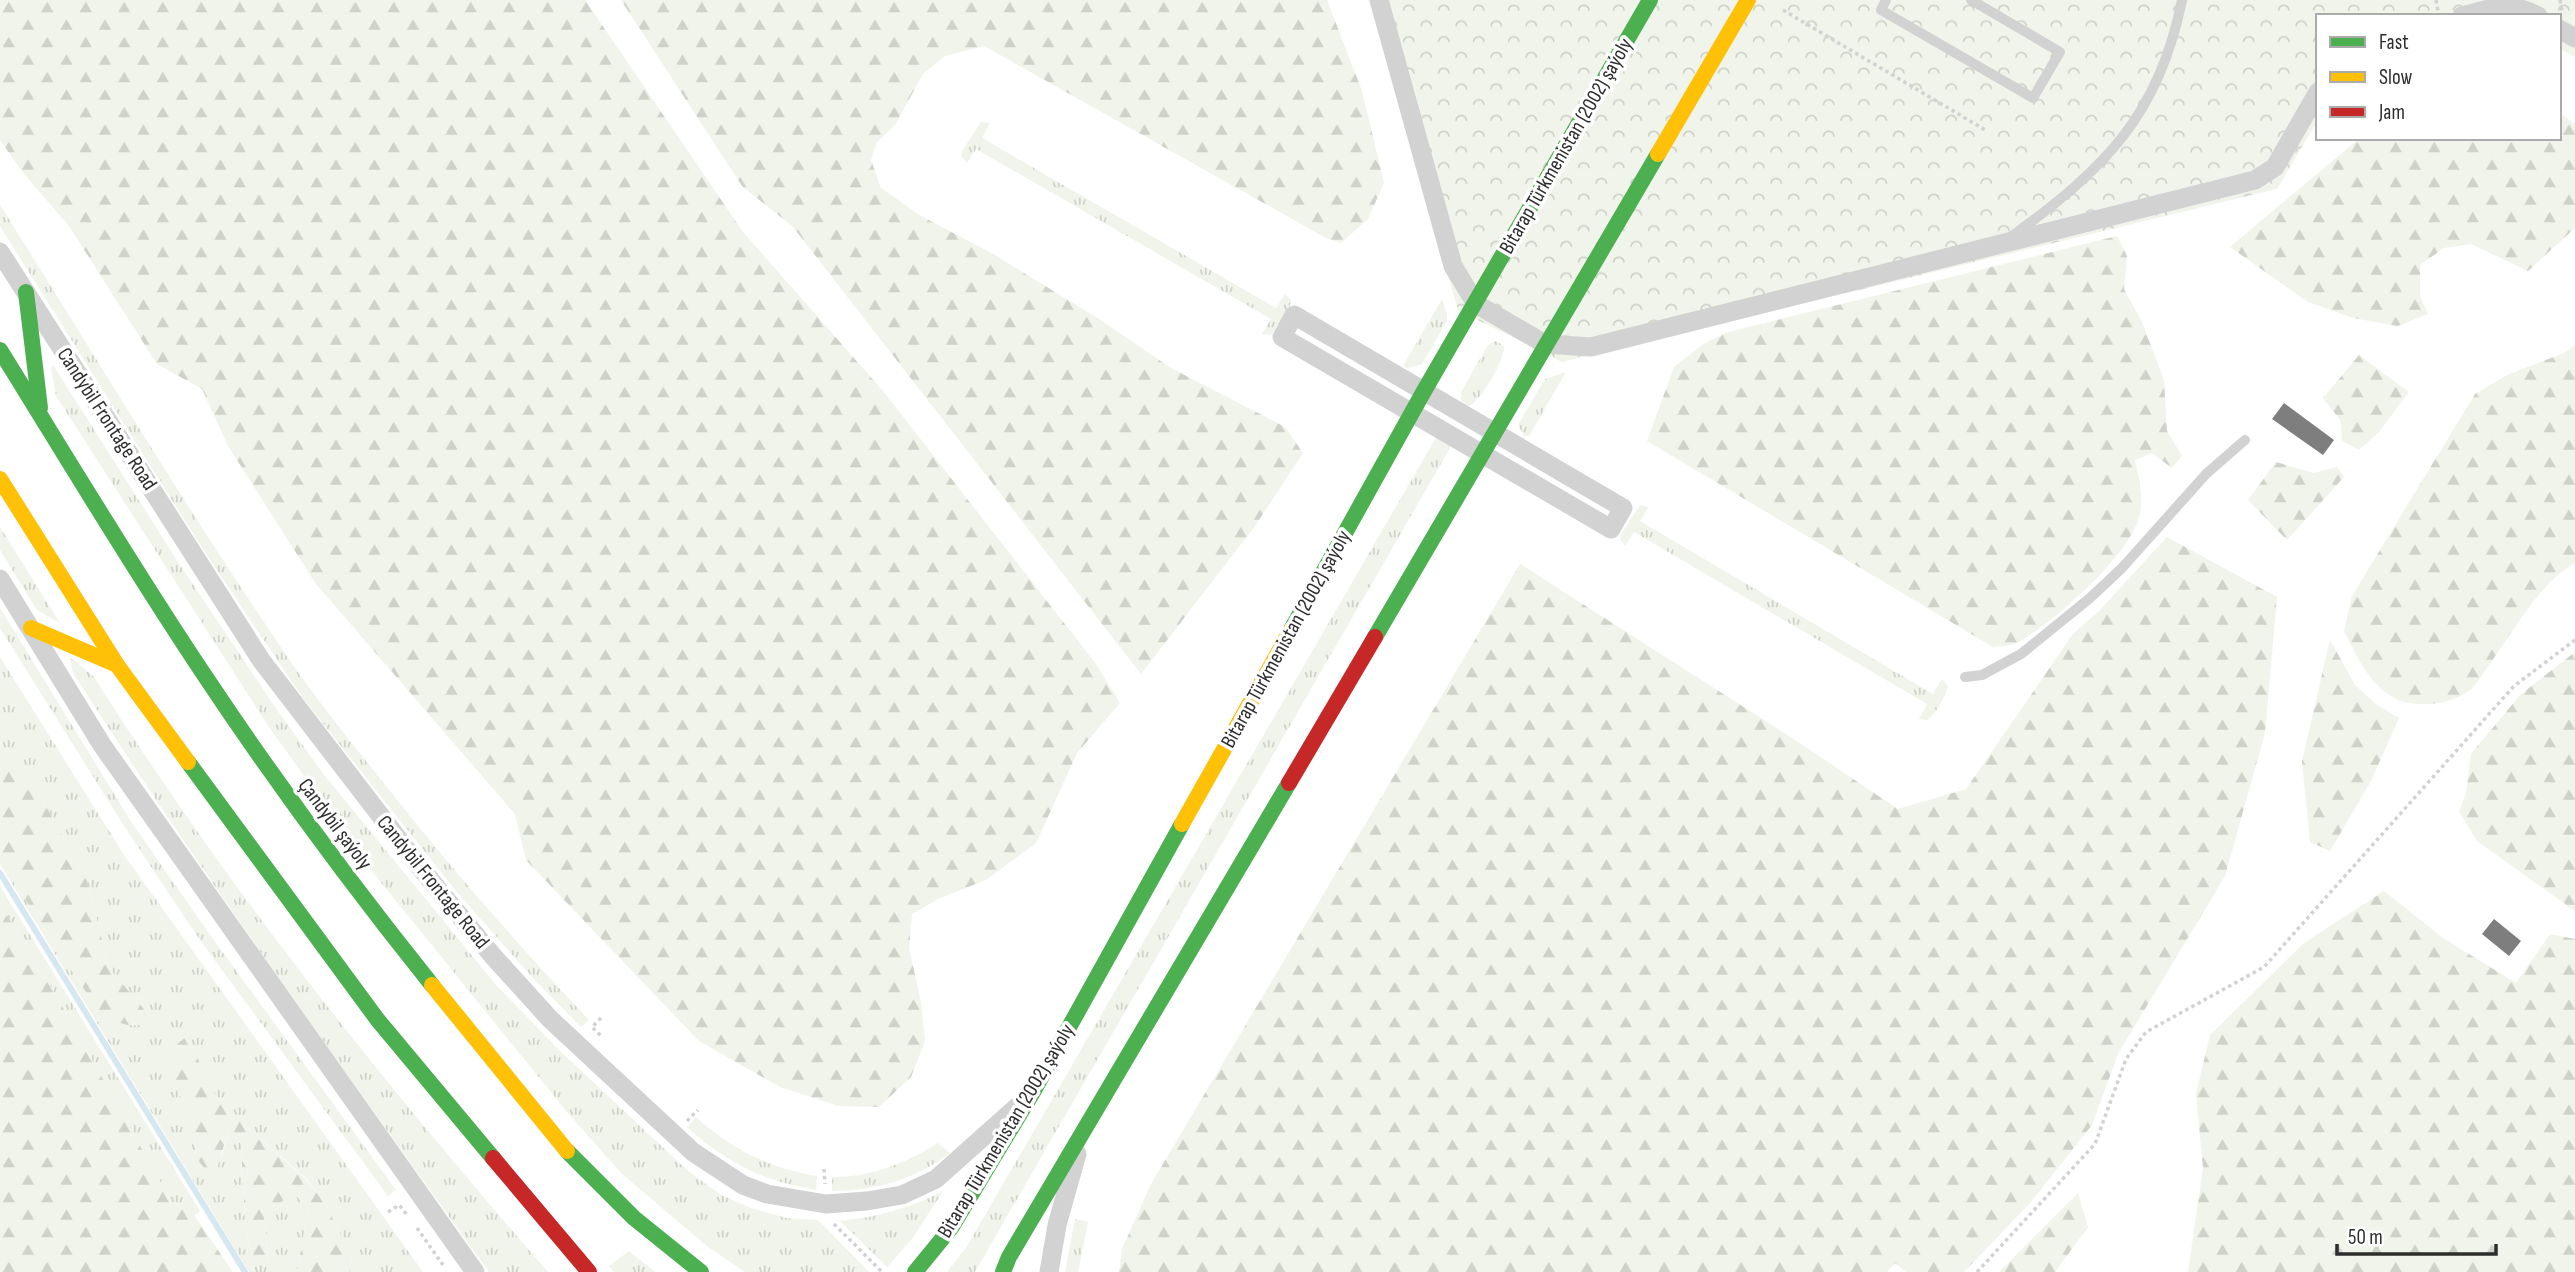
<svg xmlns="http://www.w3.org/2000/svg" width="2575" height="1272" font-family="'Sofia Sans Condensed',sans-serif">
  <defs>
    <pattern id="grass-tufts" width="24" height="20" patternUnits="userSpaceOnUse" patternTransform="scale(1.75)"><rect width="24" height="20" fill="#f0f4ea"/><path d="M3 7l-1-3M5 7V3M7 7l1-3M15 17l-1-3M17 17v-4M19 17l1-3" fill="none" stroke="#ced2c9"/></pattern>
    <pattern id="forest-firs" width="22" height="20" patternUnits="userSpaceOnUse" patternTransform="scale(1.75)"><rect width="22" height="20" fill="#f0f4ea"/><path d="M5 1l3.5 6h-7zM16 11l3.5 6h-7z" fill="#ced2c9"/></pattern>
    <pattern id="park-crowns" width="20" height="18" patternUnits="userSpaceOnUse" patternTransform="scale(1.75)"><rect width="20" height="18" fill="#f0f4ea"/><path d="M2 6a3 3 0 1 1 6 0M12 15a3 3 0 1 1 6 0" fill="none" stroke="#ced2c9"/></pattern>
  </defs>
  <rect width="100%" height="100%" fill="#fff"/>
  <!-- grass -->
  <g fill="url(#grass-tufts)">
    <path d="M981 122 990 123 982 138 1276 308 1285 294 1291 300 1290 305 1271 335 1262 334 1271 319 976 149 967 163 962 157V151Z"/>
    <path d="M0 205C93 352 182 502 280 646 311 693 347 737 382 781 447 864 516 943 589 1020L581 1027 531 976 456 891 302 697 197 540 0 226Z"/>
    <path d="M1442 299 1447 314V321L1422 364 1407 368 1403 366Z"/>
    <path d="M1496 341 1504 346C1506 358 1480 402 1469 406L1461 401V392L1488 345Z"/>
    <path d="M53 365 180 565 277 710 325 776 496 985 560 1051 639 1125 688 1171 721 1195 751 1208 786 1218 818 1220 869 1272H745L708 1247 622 1174 567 1112 375 875 269 727 56 396 51 367Z"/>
    <path d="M1566 372 1529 436H1524L1518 425 1545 379Z"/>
    <path d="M1437 436 1451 444 1450 448 975 1272H947L966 1248Z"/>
    <path d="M1640 505 1649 507 1640 521 1933 694 1942 679 1948 686C1945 697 1936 714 1927 720L1919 719 1927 704 1634 532 1625 546 1620 539 1621 534Z"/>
    <path d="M0 527 60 623 37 610 0 550Z"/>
    <path d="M0 608 132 823 208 932 396 1190 388 1196 200 940 126 829 0 628Z"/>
    <path d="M0 657 124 855 423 1272H350L352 1257 327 1207 308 1180 241 1122 215 1095 186 1037 176 1089 193 1116 196 1158 222 1155 230 1124 241 1145 245 1220 249 1250 269 1269 264 1214 294 1192 308 1210 297 1272H249L0 864V861L97 1009 153 1021 109 968 87 881 42 799 0 743Z"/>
    <path d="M70 659H73L94 677C227 888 384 1084 548 1272H489C347 1075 204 878 73 673Z"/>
    <path d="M0 886 200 1211 194 1215 171 1201 53 990 0 904Z"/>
    <path d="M696 1117C732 1150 769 1168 817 1176L816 1190C763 1181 728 1164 687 1127Z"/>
    <path d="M938 1143 950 1153C916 1179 875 1191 832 1191V1177C872 1177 904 1164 938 1143Z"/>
    <path d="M943 1191 912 1239 887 1267 840 1221C877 1217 909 1209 943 1191Z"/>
    <path d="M1075 1219 1088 1222 1078 1272H1065Z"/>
    <path d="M629 1251 655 1272H614L609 1266Z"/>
  </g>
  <!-- forest -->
  <g fill="url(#forest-firs)">
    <path d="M0 0H585L743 232 883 391 1096 664 1120 703 1077 753 1036 843 986 880 940 898 912 914 909 948 921 1002 925 1041 911 1077 879 1107 839 1106 780 1087 699 1041 526 860 515 814 316 584 228 446 202 389 157 364 69 226 24 174 0 140Z"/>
    <path d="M621 0H1327L1362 91 1384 183 1368 219 1341 243 1326 238 984 46 945 56 923 74 895 125 877 142 871 160 881 188 921 216 995 255 1099 319 1171 368 1285 427 1303 453 1255 526 1141 674 793 227 742 186Z"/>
    <path d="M2559 112 2575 124V228L2528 271 2471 244 2444 248 2420 265V296L2428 314 2398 326 2353 318 2308 302 2230 247 2360 138H2559Z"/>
    <path d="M2117 236 2127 256 2124 289 2142 322 2164 380 2167 431 2182 456 2172 468 2152 453 2135 460C2139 477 2143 496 2140 514 2132 553 2054 622 2019 642 2012 646 2001 646 1993 647L1647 441 1674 367 1703 344 1728 332Z"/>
    <path d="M2575 345V563C2538 584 2514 631 2489 665 2483 673 2477 684 2470 690 2455 701 2437 705 2419 704 2378 703 2360 663 2344 631L2352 596 2475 394 2507 375 2564 353Z"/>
    <path d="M2359 355 2409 392 2379 432 2359 450 2342 441 2341 421 2323 398Z"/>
    <path d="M2276 462 2313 473 2337 467 2344 477 2287 540 2248 500Z"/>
    <path d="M2167 537 2277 597 2265 733 2225 876 2118 1054 2092 1125 2030 1203 1964 1272H1906L1895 1263 1887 1272H1119L1122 1249 1151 1184 1520 564 1789 736 1898 809 1966 789 2073 634 2099 611Z"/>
    <path d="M2330 640 2355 685 2377 705 2399 718 2371 781 2330 851 2310 842 2302 761Z"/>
    <path d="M2575 652V911L2477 841 2459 812 2466 793 2471 754 2521 694Z"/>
    <path d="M0 743 42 799 87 881 109 968 154 1021C128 1031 119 1023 97 1009L0 861Z"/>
    <path d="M2384 891 2443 938 2516 983 2550 934 2575 939V1272H2188L2203 1168 2196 1094 2210 1035 2304 943Z"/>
    <path d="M0 904 53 990 171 1201 194 1215 233 1272H0Z"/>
    <path d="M187 1036 215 1095 241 1122 308 1181 327 1207 352 1257 350 1272H297L308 1210 294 1193 264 1214 269 1270 249 1250 245 1220 241 1145 230 1125 214 1179 196 1158 193 1116 176 1089 168 1052Z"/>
    <path d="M2078 1193 2088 1227 2055 1272H1999Z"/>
  </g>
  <!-- park -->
  <path fill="url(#park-crowns)" d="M1369 0H2575V57L2559 48V16H2318V120L2277 189 1562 362 1458 310Z"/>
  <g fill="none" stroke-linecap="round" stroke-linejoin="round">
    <!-- stream -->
    <path stroke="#d5e8f2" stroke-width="6" d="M0 873 245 1272"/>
  </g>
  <!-- building -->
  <g fill="#7e7e7e">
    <path d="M2284 403 2334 440 2323 455 2272 419Z"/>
    <path d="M2494 919 2521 941 2509 956 2482 934Z"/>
  </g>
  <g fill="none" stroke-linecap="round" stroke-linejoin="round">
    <!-- path -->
    <g stroke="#d2d2d2" stroke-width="3.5" stroke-dasharray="3.5 3.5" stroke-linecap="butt">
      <path d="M2436 0 2439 16"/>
      <path d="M2560 0 2562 11"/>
      <path d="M1783 10 1987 131"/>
      <path d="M601 1018 592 1027 602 1037"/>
      <path d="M687 1121 698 1110"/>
      <path d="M824 1169 825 1184"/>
      <path d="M388 1212 399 1205 408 1216"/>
      <path d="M834 1224 882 1272"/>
      <path d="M417 1228 443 1265"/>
      <path d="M1977 1272 2095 1144 2126 1059 2146 1032 2264 967 2514 686 2575 640"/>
    </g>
    <!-- lane -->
    <g stroke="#d2d2d2" stroke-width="10">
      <path d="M1886 0 1881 10 2033 98 2060 52 1971 0"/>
      <path d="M2012 236C2104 169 2159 116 2182 0"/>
      <path d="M1965 677 1982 675 2021 654 2090 598 2122 568 2206 474 2245 440"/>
    </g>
    <!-- street -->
    <g stroke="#d2d2d2" stroke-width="19">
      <path d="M1379 0 1453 266 1476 304 1545 344 1591 347 2255 180 2275 167 2318 92"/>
      <path d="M2462 16C2493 8 2508 0 2538 16"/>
      <path d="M2559 29 2575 38"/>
      <path d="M0 252 261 660 423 871 492 955 550 1019 693 1152 743 1185 767 1194 826 1204 867 1201 902 1195 936 1179 1019 1105"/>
      <path d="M1294 315 1623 508 1611 529 1282 337Z"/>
      <path d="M0 579 102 745 475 1272"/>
      <path d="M1049 1272 1057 1225 1077 1154"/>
    </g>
    <!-- fast -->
    <g stroke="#4caf50" stroke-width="16">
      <path d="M26 292 40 408"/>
      <path d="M0 350C67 458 132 567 203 673 274 780 351 884 432 985"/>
      <path d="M1291 630 1424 391 1650 0"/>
      <path d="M1375 637 1658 154"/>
      <path d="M188 762 377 1019 493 1158"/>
      <path d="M567 1151 634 1218 701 1272"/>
      <path d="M915 1272 951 1228 1033 1092 1182 824"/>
      <path d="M1003 1272 1009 1257 1289 783"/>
    </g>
    <!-- slow -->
    <g stroke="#ffc107" stroke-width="16">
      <path d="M1658 154 1748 0"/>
      <path d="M0 479 117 665 188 762"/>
      <path d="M31 628 117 665"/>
      <path d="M1182 824 1291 630"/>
      <path d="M432 985 567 1151"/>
    </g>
    <!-- jam -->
    <g stroke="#c62828" stroke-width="16">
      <path d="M1289 783 1375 637"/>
      <path d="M493 1158 589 1272"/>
    </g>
  </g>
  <g text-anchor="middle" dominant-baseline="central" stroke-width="7" stroke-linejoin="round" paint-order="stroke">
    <!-- street labels -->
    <g font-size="21" fill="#2d2d2d" stroke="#fff">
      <text transform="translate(1566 146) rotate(-60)">Bitarap Türkmenistan (2002) şaýoly</text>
      <text transform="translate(107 419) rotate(57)">Candybil Frontage Road</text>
      <text transform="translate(1286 639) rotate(-61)">Bitarap Türkmenistan (2002) şaýoly</text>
      <text transform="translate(335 824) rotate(53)">Çandybil şaýoly</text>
      <text transform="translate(433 882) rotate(51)">Candybil Frontage Road</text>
      <text transform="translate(1006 1131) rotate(-59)">Bitarap Türkmenistan (2002) şaýoly</text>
    </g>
  </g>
  <!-- legend -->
  <rect x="2316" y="14" width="245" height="126" fill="#ffffff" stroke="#ababab" stroke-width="2"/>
  <rect x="2330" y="37" width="35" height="10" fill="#4caf50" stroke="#ababab" stroke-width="2"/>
  <text x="2379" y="49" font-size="21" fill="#2d2d2d">Fast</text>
  <rect x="2330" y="72" width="35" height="10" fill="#ffc107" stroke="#ababab" stroke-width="2"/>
  <text x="2379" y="84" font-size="21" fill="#2d2d2d">Slow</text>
  <rect x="2330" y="107" width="35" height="10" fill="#c62828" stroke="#ababab" stroke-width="2"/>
  <text x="2379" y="119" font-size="21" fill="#2d2d2d">Jam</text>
  <!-- scale -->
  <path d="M2337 1244v10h159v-10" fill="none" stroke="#2d2d2d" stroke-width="3.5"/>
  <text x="2348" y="1244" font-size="21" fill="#2d2d2d" stroke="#ffffff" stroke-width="5" paint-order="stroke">50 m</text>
</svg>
